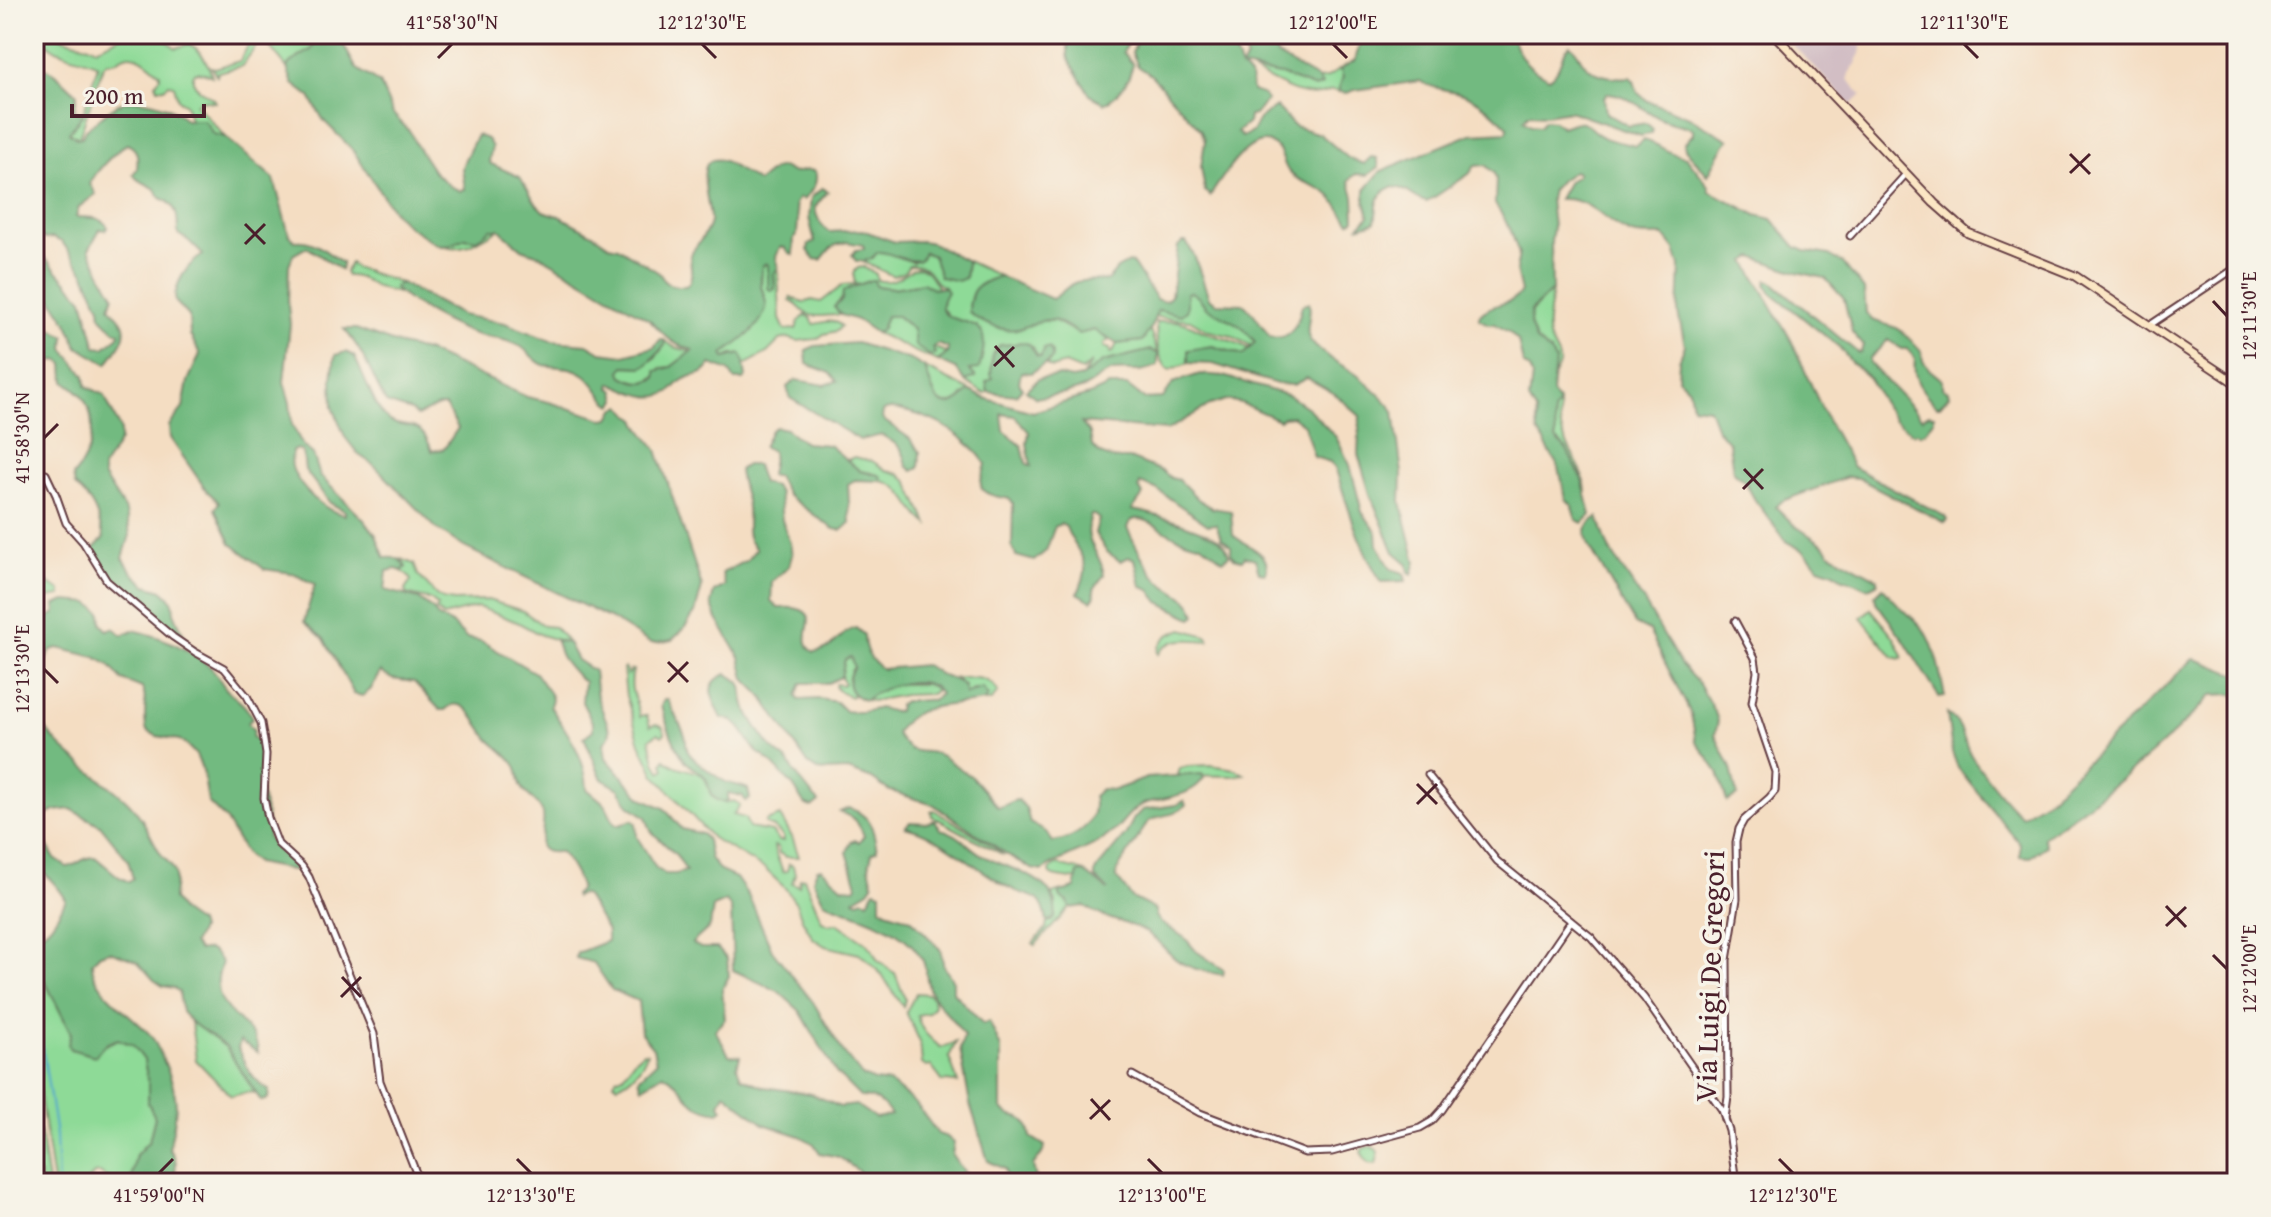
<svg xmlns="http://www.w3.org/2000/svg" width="2271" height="1217" font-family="'Gentium Book Plus',serif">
  <rect width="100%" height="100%" fill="#f7f3e8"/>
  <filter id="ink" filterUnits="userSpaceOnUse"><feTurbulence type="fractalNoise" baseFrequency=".0125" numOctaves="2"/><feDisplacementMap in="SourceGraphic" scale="16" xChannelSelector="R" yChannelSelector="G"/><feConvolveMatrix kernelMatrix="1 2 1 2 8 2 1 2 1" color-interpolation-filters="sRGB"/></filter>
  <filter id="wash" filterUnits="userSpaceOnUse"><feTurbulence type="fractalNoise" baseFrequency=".006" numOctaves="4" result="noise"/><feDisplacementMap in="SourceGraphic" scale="32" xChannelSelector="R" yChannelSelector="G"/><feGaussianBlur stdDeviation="1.8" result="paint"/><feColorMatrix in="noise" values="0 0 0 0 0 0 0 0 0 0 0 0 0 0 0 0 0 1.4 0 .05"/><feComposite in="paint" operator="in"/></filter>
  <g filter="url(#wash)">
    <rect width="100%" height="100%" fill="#f4ddc2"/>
    <!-- industrial -->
    <path fill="#d2bec4" d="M1782 34H1860L1861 52 1855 66 1849 73 1848 79 1862 95 1851 105Z"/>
    <!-- green -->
    <g fill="#8eda97" stroke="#6c7c61" stroke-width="2">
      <path d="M40 34H57L60 37 97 48 125 34 161 37 176 48 189 44C203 51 207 62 212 76L205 73 196 72 193 75V82L200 90 215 100V102L200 100 196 104 225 137 213 134 208 125 190 120 185 103 178 100 174 85 169 84 164 88H158L156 83 160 77V73C151 66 138 51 125 56 117 59 117 63 107 62L103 66 79 138 69 132 83 114 98 65C78 55 52 56 40 34Z"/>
      <path d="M254 34H316L312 49 289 64 287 68 266 42H259L242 66 218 72 217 76 211 67 215 68 240 61Z"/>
      <path d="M1340 69 1343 77 1338 92 1332 90C1305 105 1275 81 1251 70L1281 75 1315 88 1322 85 1318 79 1326 78Z"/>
      <path d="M491 229H499C479 241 462 253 438 245L448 246 465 238 477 240Z"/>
      <path d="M877 252H885L913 262 923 252 933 256 965 278 967 261 999 276C977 285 970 286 969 311L976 318 1020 329 1035 321H1055L1079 334 1094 330 1109 340 1104 344V347L1110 349V353L1113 352 1117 344 1142 341 1150 330 1158 354 1151 350 1103 362 1082 377 1092 362 1082 371 1065 364 1052 368 1046 365 1052 359 1037 356 1033 347 1000 345 993 379 987 382 988 392 985 394 965 381 975 377 969 369 977 326 950 318 942 308 944 287C927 281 935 264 909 265L904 272 893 276 863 262 873 258Z"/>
      <path d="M350 263 356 268 401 283 394 287 398 293C391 291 384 290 378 288 367 283 360 275 347 276L345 272Z"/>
      <path d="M766 263 768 265V275L775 289 774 274 778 268 780 319 785 330 796 329 799 321 806 315 811 318 814 324C823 323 833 318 841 326L837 331 824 334 817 339 798 341 788 338 780 340 767 353 743 366 744 359 734 354 725 359 723 354 732 348 765 295 761 288 762 267Z"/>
      <path d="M864 267 876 274 877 280C901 288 911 258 926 271 931 274 934 283 938 288L934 289 922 283 893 288 876 286 867 283 855 285 834 307 841 315C830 314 815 319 806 313 799 309 797 303 790 300L791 297 803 303 812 300 821 302 843 285 855 284 853 273 858 268Z"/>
      <path d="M1552 291C1551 305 1545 324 1549 337 1555 357 1567 357 1552 378L1555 361 1550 352 1536 341 1530 324 1531 312Z"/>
      <path d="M1190 292 1196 293 1205 306 1240 324 1255 342 1251 346 1232 336 1209 331 1190 320 1154 317 1158 310 1181 314 1187 311V293Z"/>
      <path d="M886 316H897L933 347 948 353 938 361C916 354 897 342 876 333L881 330Z"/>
      <path d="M1177 321C1189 323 1197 329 1209 334 1223 339 1236 340 1249 349L1243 355 1212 346 1188 351V363L1169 370C1156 358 1157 339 1156 322Z"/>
      <path d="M664 340 674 347 692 352 671 367 661 368C652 386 639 384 623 376L620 371 624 366 642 367 654 359 665 345Z"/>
      <path d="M925 368 973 392H968C939 421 933 392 925 368Z"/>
      <path d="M1559 403C1559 416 1559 428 1565 440 1574 460 1585 470 1586 492L1582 477 1566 449 1556 439 1554 411Z"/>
      <path d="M854 457 872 461 886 470 900 474 908 482 928 524C908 511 907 483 879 481L881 478 872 473 860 471 847 460Z"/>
      <path d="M401 559 414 564 418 575 436 595 443 599 454 601 488 600 523 611 544 626 555 627 568 643 541 635 517 622 478 607 443 616 436 610 438 606 431 600 406 594 405 590 411 581 409 577 402 571 406 567Z"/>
      <path d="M34 564 37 569V577L61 591V596L34 600Z"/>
      <path d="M1871 609 1894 637 1903 656 1902 659 1893 657 1861 617Z"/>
      <path d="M1183 629 1207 636 1209 641C1188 640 1172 635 1158 654L1157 652C1162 637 1169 634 1183 629Z"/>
      <path d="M852 657 854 667C847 675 846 687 854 695L850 697 837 690 835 686 836 684 842 685 844 683 841 677 845 659Z"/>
      <path d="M625 668 628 675 631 670H633C628 692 636 698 640 717L643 715 647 716 650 726 656 724 662 726 665 733 662 736 658 733 650 739 655 762 661 772 665 769 663 763 665 759C675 770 692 768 704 776 712 792 710 806 734 801L740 805 733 815 745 818 749 828 772 832 779 841H784L783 836 773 827 765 824 766 821 780 816 792 837 799 857H786L779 853 778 847 774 846C775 856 780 862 783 872L787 871 789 864 793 866 795 874 792 883 799 886 800 879 804 878 822 921 829 924 837 923 865 942 872 949 878 961C884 963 888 970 895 973L905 999 903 1007 882 975 866 959 859 954 825 946 813 938 802 919 796 903 785 888 765 869 712 838 655 775 640 743 626 696 623 669Z"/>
      <path d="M955 678C972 678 989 675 998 692L991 701H984L988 696 975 689 965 694 964 686Z"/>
      <path d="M897 684H926L937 689 931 694 904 695 872 701 865 700 878 690Z"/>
      <path d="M1211 765 1235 769 1244 774 1233 776 1178 775 1180 768 1188 766Z"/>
      <path d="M934 810 992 845 1004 855 932 816 931 812Z"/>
      <path d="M1059 864C1066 869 1076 868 1084 872L1078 873 1077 880C1068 878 1058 878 1051 875L1050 870 1054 866Z"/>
      <path d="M1060 892V897L1068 902 1070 908 1035 945 1033 943 1046 929 1047 922 1052 921 1056 902 1052 894Z"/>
      <path d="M34 972 45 981 71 1033 70 1049 88 1053 118 1039 133 1045 144 1060 148 1082V1103L155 1117 149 1141 136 1155 130 1183H113L100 1173 94 1174 86 1183H53L34 1056Z"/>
      <path d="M916 993 929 994 933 999 934 1006 928 1013 917 1015C921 1032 929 1037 941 1048L956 1042 949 1057 958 1083 947 1081 943 1082 931 1066 926 1067 922 1064 920 1042 906 1012Z"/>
      <path d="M191 1022 226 1047 255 1093 249 1092 231 1096 196 1060Z"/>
      <path d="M643 1052 647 1053C643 1066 631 1080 618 1085L614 1082 616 1078 623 1075 634 1060Z"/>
      <path d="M34 1131H40L48 1183H39L40 1175 34 1169Z"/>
      <path d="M1372 1146 1379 1152 1376 1164 1368 1163 1361 1152 1364 1148Z"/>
    </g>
    <!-- forest -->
    <g fill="#72ba80" stroke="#5e6c56" stroke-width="2" fill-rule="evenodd">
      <path d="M316 34H344L342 38 343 44 356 68 380 84 393 114 411 133 415 143 434 172 450 186 460 191 465 189 462 168 465 159 477 135 487 139 492 147 489 161 491 164 520 177 537 205 543 211 559 216 593 234 609 245 618 247 659 273 666 283 676 286H686C695 278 690 267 690 255 696 245 708 234 710 222 712 208 689 150 724 161L758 182 774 169 782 167 793 173 807 170 815 171C819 182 812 192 803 200L799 198 795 204 798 219 797 234 794 238 793 255 789 254 785 247H780L776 257 778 268 774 274 775 289 771 291 768 288V265L766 263 762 266C762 273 760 280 761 286 762 293 767 298 766 306 763 327 739 343 723 354L725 358 741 354C745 360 744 369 746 377L743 380H735L729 371 711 364C702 378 698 372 685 379 679 381 676 387 671 391 650 405 629 389 611 383L610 387 615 391 617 400 613 405C604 402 596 383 585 375 572 365 558 368 544 365 536 363 528 351 520 346 507 339 492 338 478 335 459 330 404 302 394 287L401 283 461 315 505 323 551 341 587 344 601 352 624 355 654 347 661 339 664 340 665 345 647 365 642 367 625 366 621 371 623 376C634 383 645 385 656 378V371L671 367 693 350C670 344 666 336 650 320L539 255 522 249 499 229H491L477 240 465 238 448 246 438 245 408 226 393 211 352 149 324 121 310 97 293 84 287 68 289 64 312 49Z"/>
      <path d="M1068 34H1134L1123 52 1133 64C1129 81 1121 94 1105 103L1090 95 1068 57Z"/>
      <path d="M1140 34H1222L1230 42 1241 68 1246 57 1244 46 1237 34H1263L1278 56 1318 79 1322 85 1315 88 1281 75 1242 68 1250 76 1252 91 1262 94 1267 100 1255 115 1249 116 1248 123 1237 132 1242 137 1252 132 1259 119 1276 107 1294 126 1320 134 1348 158 1364 164 1371 157 1377 158 1379 167 1368 175 1356 174 1349 180 1354 196 1355 219 1350 222C1341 213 1337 200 1327 193 1315 184 1298 183 1289 172 1283 165 1283 155 1278 149 1254 122 1221 180 1210 196L1205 191 1201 167 1205 141 1200 129 1152 76 1138 66 1132 52Z"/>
      <path d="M1363 34H1511C1518 56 1528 69 1549 78 1563 70 1559 54 1570 45 1577 49 1577 53 1582 60 1592 76 1613 79 1630 77L1634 81 1638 93 1648 101 1689 117 1729 140C1721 147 1715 164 1708 175L1685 149 1684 144 1693 134V129C1683 124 1671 124 1661 119 1643 110 1628 94 1607 93L1604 98 1606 113 1629 126 1646 123 1653 129 1652 133 1641 136 1569 111 1546 115 1529 114 1523 120 1531 125 1540 126 1544 120 1554 121 1562 127C1592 115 1581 126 1603 137 1612 142 1626 143 1636 146L1644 140C1663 145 1665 154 1686 157L1709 186 1710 191 1756 215 1772 219 1796 247 1805 251 1829 255 1843 263 1864 290 1866 313 1872 320 1900 329 1921 351 1923 361 1930 370 1942 380V388L1948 391 1949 395 1940 406H1936C1922 390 1912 381 1915 358L1907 349H1902L1888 340 1870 358V364L1922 418 1929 414 1934 415V420L1924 433H1913L1895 420 1885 407 1869 378 1851 362 1839 347 1772 293 1766 284 1767 280 1771 281 1858 353 1861 352 1863 345 1852 332 1844 299 1825 278 1797 272 1753 257 1746 261 1791 340 1827 420 1853 467 1946 517 1948 520 1945 523 1858 478 1847 477 1782 501 1776 507 1794 525 1824 545 1830 553 1878 579V583C1863 595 1858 579 1843 579L1834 572 1819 567 1804 551 1787 542 1755 500 1745 482 1733 471 1729 443 1717 429 1709 408 1692 406 1689 389 1678 378 1679 361 1685 345 1678 313 1680 266 1675 250 1664 236C1653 235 1641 237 1632 234 1604 224 1592 197 1559 199L1569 181 1577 176V173L1574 171 1561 180 1552 190 1550 199 1553 227 1551 242 1552 291 1531 311 1530 324 1536 341 1550 352 1555 361 1552 393 1559 403 1554 411 1556 439 1566 449 1582 478 1591 515 1583 523 1576 520 1573 506 1566 499 1559 468 1538 432 1536 412 1529 400 1532 376 1529 369 1523 364 1518 341 1510 333 1495 324H1488L1479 319V316C1492 301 1511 307 1521 292L1516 271 1519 254 1509 226 1495 204 1496 179 1494 173 1485 165 1475 166 1469 174 1427 202C1412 200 1401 179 1385 191 1383 193 1378 199 1378 202 1376 208 1377 215 1375 222L1358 227 1369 216 1365 201V190L1381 171 1471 134 1507 132 1508 127C1494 113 1478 98 1459 93 1445 89 1432 89 1420 81L1355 90 1347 93 1338 92 1343 77 1340 69 1355 60Z"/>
      <path d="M34 63C52 69 64 81 77 94L74 111 83 114 69 132 76 138 82 137 85 130C97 122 107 109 121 103 139 95 173 106 186 120H204L213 134 225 137 274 179 289 235 295 241C315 239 326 252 342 263L341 270 307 247 293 255 289 265 288 305 290 324 284 382 290 403 292 425 303 446 313 454 320 476 364 520 376 535 385 558C396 557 400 558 406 567L402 571 396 569 387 571 385 590 419 599 434 611 437 616 453 625 466 638 481 641 535 673 550 694 552 699 550 706C567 732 586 757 587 789L605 804 615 824 620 825 632 820 636 823 637 837 656 868 665 874H676L686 871 677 856 651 831 646 817 629 805 619 789 602 779 584 737 593 730V724L582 702 584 682C579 679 562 660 560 654 558 650 558 645 555 640L568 643 577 660 594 671 597 697 610 730 609 736 604 744 606 758 628 783 642 798 664 808 682 829 702 834 707 840 710 858 720 871 736 878 749 897 772 950 813 1002 843 1052 862 1076 875 1081 890 1083 916 1104 938 1134 947 1137 954 1143 952 1155 972 1183H869L857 1170 839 1157 820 1153 814 1144 800 1136 764 1124 725 1093 720 1104 723 1109 719 1112C681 1106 689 1087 663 1074L642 1087 639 1078 656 1062 653 1048 641 1033 638 1001 612 990 594 963 576 958 577 953 607 941V931L586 896 581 894 575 897 574 895C576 893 578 892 579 890 582 882 566 858 560 852 552 852 543 854 540 845 541 836 545 823 543 814 539 802 530 799 523 789 518 782 520 773 516 766 509 755 498 748 489 739 478 726 464 691 445 710H440L414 682 392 679 380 672 371 689 363 696 354 694 324 639 304 622 315 584 291 573 264 569 231 543 215 509 219 502 207 491 170 438 169 426 183 408 188 381 200 354 190 335 189 316 175 301C175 283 187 264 203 255L189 241 178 234C178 219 178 204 161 198L154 188 137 179 133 174 137 169C138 158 139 149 127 144 117 149 94 173 90 184L96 194 79 207 76 217C88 218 100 215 108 227L105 230 100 229 89 249 103 277 114 295 110 307C114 312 120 317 123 323 130 337 114 352 107 364L78 347 67 322 42 284 34 285V246L83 299 96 347 104 348 119 336 120 332 115 331 101 317 100 307 85 274 62 242 53 238 44 239 37 229 44 186 34 184ZM298 449 303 453 305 470 330 503 345 511V515C324 511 301 490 293 470 290 464 292 457 292 451ZM726 901 731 908 733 970 778 991 800 1011 836 1073 860 1097C875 1097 883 1103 891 1115L875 1118 856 1105 840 1107 812 1094 764 1087 741 1077 737 1067 740 1056 729 1055 715 1030 725 1019 722 989 729 976 727 959 717 948H701L692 943 710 927 713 907Z"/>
      <path d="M822 188 828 191 815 207C816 217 821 227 829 232L862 230 895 242 922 241 932 243 967 261 965 278 958 281 940 277 933 256 924 252 920 260C905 263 892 252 878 252 871 260 866 262 856 261L852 255 856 250 864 249 863 245 847 242 836 245 830 249 821 260 814 259 808 250 809 244 815 242 809 218 811 198Z"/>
      <path d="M1183 242H1186L1194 255 1209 298 1217 303 1243 304 1253 313 1270 337C1293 341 1298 323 1302 305L1309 303C1312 314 1306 324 1308 335 1310 349 1346 367 1357 375 1367 383 1388 402 1394 411L1402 474 1401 502 1416 562 1412 574 1409 572 1407 563 1394 552 1370 494 1358 454 1360 416 1335 394 1307 378 1293 385 1277 384 1213 364 1188 363V350L1212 346 1243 355 1255 342C1237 319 1230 322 1208 308 1201 303 1199 294 1190 292L1187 293V310L1181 315 1158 310 1150 330 1142 341 1117 344 1094 330 1079 334C1072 330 1063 323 1056 321 1041 317 1030 327 1017 329 1002 332 980 323 969 312 970 286 977 285 999 276L1052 299C1060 295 1066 287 1074 283 1084 278 1098 282 1108 280L1117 269 1128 263 1133 264 1156 299C1163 302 1166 302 1171 296L1178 246Z"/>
      <path d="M871 280H874L876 286 893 288 923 283 934 289 944 287 947 292C926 325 973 316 981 331 987 341 982 358 979 369L969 370 976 377 965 381 956 369 938 361 948 353V348L938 344 933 347 935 354 930 356 915 346 913 329 897 316H886L881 330 876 333 857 320 841 315 834 307 842 300 843 291Z"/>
      <path d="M34 308C42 323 49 329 65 336L64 349 85 376 86 386 104 395 120 429V441L103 467V476L126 512 130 535 123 558 132 572 146 585 162 590 169 596 173 603 174 613 188 645 154 611 107 574 92 550 104 538C97 514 95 503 75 486L73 476C98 448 101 401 65 382L64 364 59 360 37 363 34 361Z"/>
      <path d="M344 329H356L400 345 429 352 527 397 549 402 603 419 610 418 615 409 622 406 629 414 636 418C639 430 650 439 657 450L702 587 695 613 683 630 672 640 657 643H650L611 619 464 547 437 529 374 465 359 455 345 437 333 407 332 379 335 355 346 352 354 356C362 371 374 407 385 417 404 435 419 413 432 451L444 449 458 428 445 406H438L417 416 411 411 386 403C373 378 363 350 344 329Z"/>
      <path d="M1020 342 1029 344 1037 356 1041 357 1044 348H1049L1052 353V359L1031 373 1021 372 1019 382 1022 388 1016 395 988 392 986 382 993 378 991 375 992 355 1000 345 1014 344Z"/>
      <path d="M856 343 911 360 925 368C933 392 939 422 968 392H973L984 398 1033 412 1092 394 1109 386H1127L1144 399 1163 398 1173 383 1200 374 1223 376 1290 396 1309 409 1336 437 1350 465 1362 512 1377 532 1378 545 1391 569 1404 573 1406 581 1382 582C1359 548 1348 506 1335 467L1330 462 1314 457 1304 425 1292 416 1283 417 1279 420 1241 403 1226 400 1210 405 1167 430 1081 423 1090 433 1092 446 1100 454 1113 459H1132L1162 471 1171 478 1179 480 1198 499 1212 508 1231 511 1233 535C1246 547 1272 552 1266 573L1259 572 1255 559 1245 556 1242 560 1234 558 1231 554V546L1221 538 1216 524 1208 525 1156 489 1140 483 1139 488 1143 495 1132 510C1151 513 1209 530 1223 543 1227 547 1227 550 1229 555L1223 560 1202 544C1193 544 1185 540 1177 537 1164 532 1133 505 1127 528 1136 545 1146 569 1161 582 1174 593 1192 597 1196 615L1192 618 1159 602 1150 590 1141 586 1135 559 1129 557 1120 561 1106 551 1095 533 1099 519 1094 515H1091C1081 545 1101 550 1104 575L1094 589 1095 596 1091 601 1078 593C1081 586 1084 579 1085 572 1087 558 1070 541 1066 527L1061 524 1055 526 1046 551 1034 561 1016 556 1012 546 1013 503 1009 499C998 496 975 496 982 477 983 473 985 469 986 464 968 438 939 419 908 412 898 410 891 407 883 411L882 419 909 438 920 452 919 468 913 471 907 466C904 448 897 444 882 435L860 440 790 398 787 387 796 380 825 385 837 381 830 373 807 364 806 350 815 346ZM1002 414 1015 416 1029 432 1027 443 1031 466 1026 463 1022 446 1004 431Z"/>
      <path d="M1151 350 1158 354V365C1140 375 1131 369 1114 371 1103 373 1096 382 1086 387 1072 394 1052 394 1036 398L1026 390 1038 379 1058 376 1072 379 1082 377 1103 362Z"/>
      <path d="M776 427 786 429 805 443 829 445 860 471 879 475 882 478 879 481 855 480 848 484 850 523C844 530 841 532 832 528L787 495 777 476H770C771 465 774 463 772 451L763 447 771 430Z"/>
      <path d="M746 465H756L762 483 774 486 779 493 782 520 790 543 792 555 789 566 772 582 771 601 778 608C784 608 792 607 798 609 823 615 794 639 814 652 838 649 839 631 856 628L864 635C864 651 870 660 882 669L924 665C932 667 934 672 941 675 952 680 953 677 964 687L965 694 982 688 988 696 984 701C953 707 915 700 896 733 912 761 923 746 942 756L972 777 998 807C1006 807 1011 800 1018 800L1026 808 1030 823 1046 832 1053 842C1077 838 1099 823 1093 796L1101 789 1114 790 1147 778 1202 774 1204 778C1190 799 1162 796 1141 805 1130 810 1123 823 1114 831 1092 850 1064 855 1042 871L1032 869 1014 859 934 805 888 790 872 779 848 770 825 771 817 770 808 764 761 695 745 679 740 657 717 619 711 603 714 592 725 586 722 573 747 560 756 549C742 536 749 524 747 507 746 495 740 484 739 470ZM851 657 854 667C844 682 848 695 865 700 883 686 925 671 940 694L933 700C923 699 914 702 904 701L899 705 898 711 893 712 880 708 862 712H854L845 711 836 702 820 699 799 700 797 696 802 683H828L841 677 845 659Z"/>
      <path d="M1598 517 1609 549 1644 602 1681 665 1699 684 1716 715 1718 721 1715 735 1731 768 1737 796 1727 802 1718 772 1696 741 1691 714 1649 631 1635 624 1589 546C1584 531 1584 526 1598 517Z"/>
      <path d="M1883 587C1895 605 1916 618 1927 634 1937 652 1940 675 1945 696L1939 697 1901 636 1876 602 1875 595Z"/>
      <path d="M65 601 89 603 101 612 102 624 107 630 113 628 123 635 133 630C159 636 186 647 208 665 216 671 220 682 227 690 237 700 247 705 252 718L248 723 254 731 252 736 263 746C261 761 259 777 261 792 263 806 270 826 268 838L276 849 299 868 291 870 256 863 246 855 225 819 208 802 203 771 196 755 187 745 179 740 157 736 147 731C142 716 149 701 142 688L122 680 109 665 95 657 58 648 51 650 34 683V625L56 613 55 605Z"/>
      <path d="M2193 659C2209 662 2221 670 2237 674V697L2231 694 2212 695C2162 749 2104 794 2043 837L2046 846 2030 857 2020 856V844L1958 768 1952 752 1947 714C1966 726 1961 740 1972 757 1986 777 2003 799 2021 816L2048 799Z"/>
      <path d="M727 674C751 686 738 689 746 708 750 717 767 744 774 750 778 755 784 757 788 762 798 777 806 789 819 802L813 807C799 805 801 795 793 786 784 777 776 767 767 759 764 756 760 754 757 752 746 740 741 719 722 718 713 699 701 684 727 674Z"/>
      <path d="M664 700H668C673 712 680 723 685 735 687 741 685 748 689 753 694 760 715 776 724 781 731 785 740 785 748 789L750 799 745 801 743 796 728 793V799L725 803C701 795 714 786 703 775 697 769 688 766 684 759 673 744 667 724 661 706Z"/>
      <path d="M34 705C46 747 98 773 128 802 145 819 149 835 161 854 166 861 174 866 175 874 176 882 173 891 173 899L181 911 198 923 200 930 193 944 199 951C212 947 214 952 222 963 202 1015 258 1019 258 1053L240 1041 238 1048C246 1066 251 1081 269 1090L268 1099 261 1101 226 1047 191 1022 182 1012 179 992 174 988 163 986 154 980 137 961 110 951 100 954 92 962C91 991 136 1017 152 1037 156 1043 159 1052 163 1059 180 1097 178 1109 169 1149 180 1161 175 1169 173 1183H130L136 1155 149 1141 155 1117 148 1103V1082L144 1060 133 1045 118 1039 105 1044 95 1056 70 1049 68 1044 71 1033 45 981 34 973V936C51 932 57 915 66 900 53 874 27 870 36 835L42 836 55 859 67 867C78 866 81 857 95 857L119 877 129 882 133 879 128 860 100 825 71 809 55 811 44 816 34 806Z"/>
      <path d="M1184 801 1186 805C1173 819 1161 812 1148 822L1117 871 1116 877 1132 898 1156 910V916L1161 923 1185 938 1196 951 1224 970 1223 975C1205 971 1185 969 1171 955 1161 946 1156 937 1143 930 1123 921 1104 920 1085 906L1070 908 1068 902 1060 897V892L1075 888 1078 873 1084 872 1108 890 1095 877V871L1126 834 1134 818 1142 810 1176 805Z"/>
      <path d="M849 808C872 816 873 828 877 850L872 853 869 866 873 884 869 890 854 899 858 901 864 899 868 901 875 890 881 892V907L886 911 911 919 940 949 944 967 953 981V992L983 1024 989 1021 1001 1048V1108C1015 1125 1025 1107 1031 1137L1045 1146 1042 1154 1033 1165 1037 1183H1008L1005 1169 988 1161 970 1104 960 1049 964 1036C955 1019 938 1008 930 991 926 982 927 971 923 961 907 927 856 915 824 902L813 880 817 869 821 868 843 887 855 888 857 885 847 852 851 842 855 840 859 842 864 836C859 823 854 817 840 812Z"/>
      <path d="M935 820 940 829C958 832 967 846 982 855 1009 871 1061 876 1055 918L1047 922C1046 915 1044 904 1037 899 1031 895 1021 894 1014 890 976 871 948 838 905 827L910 822 927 823Z"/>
    </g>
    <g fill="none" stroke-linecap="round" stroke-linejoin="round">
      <!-- stream -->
      <path stroke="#51a5cd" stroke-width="2" d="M34 1008 37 1013 56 1135 58 1183"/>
    </g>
  </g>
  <g filter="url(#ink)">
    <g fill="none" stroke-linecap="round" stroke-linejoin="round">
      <!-- street casing -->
      <g stroke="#643c42" stroke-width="9">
        <g id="street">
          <path d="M1850 236 1906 174"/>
          <path d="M2150 325 2237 267"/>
          <path d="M46 474 56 495 66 523 83 542 107 581 173 637 195 652 224 668 247 696 261 723 263 735 266 754 264 798 268 818 278 844 302 866 309 877 374 1034 380 1081 420 1183"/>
          <path d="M1428 775 1497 861 1591 937 1644 998 1722 1110 1729 1131 1736 1183"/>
          <path d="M1132 1075 1200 1113 1305 1153 1332 1152 1420 1128 1432 1121 1442 1110 1571 921"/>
          <path d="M1725 1119 1728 1097 1727 960 1737 899 1736 842 1739 829 1744 820 1769 798 1775 791 1776 772 1752 702 1757 672 1755 658 1735 621"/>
        </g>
      </g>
      <!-- secondary casing -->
      <g stroke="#643c42" stroke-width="11">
        <path id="secondary" d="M1774 34 1934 203 1968 233 2075 276 2237 384"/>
      </g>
      <!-- street -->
      <use href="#street" stroke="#fff" stroke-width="5"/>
      <!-- secondary -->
      <use href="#secondary" stroke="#fbe6c4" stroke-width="7"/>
    </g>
  </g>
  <!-- ticks -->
  <path fill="none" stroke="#4a1f2b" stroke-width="3" d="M702 44 716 58M1333 44 1347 58M1964 44 1978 58M438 58 452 44M2070 154 2090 174M2070 173 2090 154M245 224 265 244M245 244 265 224M2213 301 2227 316M995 346 1014 367M994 366 1014 347M44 438 58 424M1744 469 1763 489M1743 489 1763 469M668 662 688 682M44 669 58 683M668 682 688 662M1417 784 1437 804M1417 804 1437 784M2166 906 2186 927M2166 926 2186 907M2213 955 2227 969M342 977 361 997M341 997 361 977M1091 1099 1110 1120M1090 1119 1110 1100M517 1159 531 1173M1148 1159 1162 1173M1779 1159 1793 1173M159 1173 173 1159"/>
  <g text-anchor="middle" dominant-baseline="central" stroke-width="7" stroke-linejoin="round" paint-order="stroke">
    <!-- street labels -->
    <g font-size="30" fill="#4a1f2b" stroke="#f7f3e8">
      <text transform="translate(1709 976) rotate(-88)">Via Luigi De Gregori</text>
    </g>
  </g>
  <!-- margin -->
  <rect width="2271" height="1217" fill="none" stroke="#f7f3e8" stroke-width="88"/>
  <!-- scale -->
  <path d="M72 104v12h132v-12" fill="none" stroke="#4a1f2b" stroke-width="4"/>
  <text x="84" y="104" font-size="24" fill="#4a1f2b" stroke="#f7f3e8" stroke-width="6" paint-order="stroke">200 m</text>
  <rect x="44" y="44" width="2183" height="1129" fill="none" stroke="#4a1f2b" stroke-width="3"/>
  <g font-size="20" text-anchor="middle" fill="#4a1f2b">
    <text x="452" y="29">41°58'30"N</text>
    <text x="702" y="29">12°12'30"E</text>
    <text x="1333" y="29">12°12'00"E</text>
    <text x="1964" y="29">12°11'30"E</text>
    <text transform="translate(2249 316) rotate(-90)" y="7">12°11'30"E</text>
    <text transform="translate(22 438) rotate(-90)" y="7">41°58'30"N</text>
    <text transform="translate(22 669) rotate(-90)" y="7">12°13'30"E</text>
    <text transform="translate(2249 969) rotate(-90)" y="7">12°12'00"E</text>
    <text x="159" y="1202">41°59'00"N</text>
    <text x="531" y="1202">12°13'30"E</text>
    <text x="1162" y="1202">12°13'00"E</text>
    <text x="1793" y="1202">12°12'30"E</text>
  </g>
</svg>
